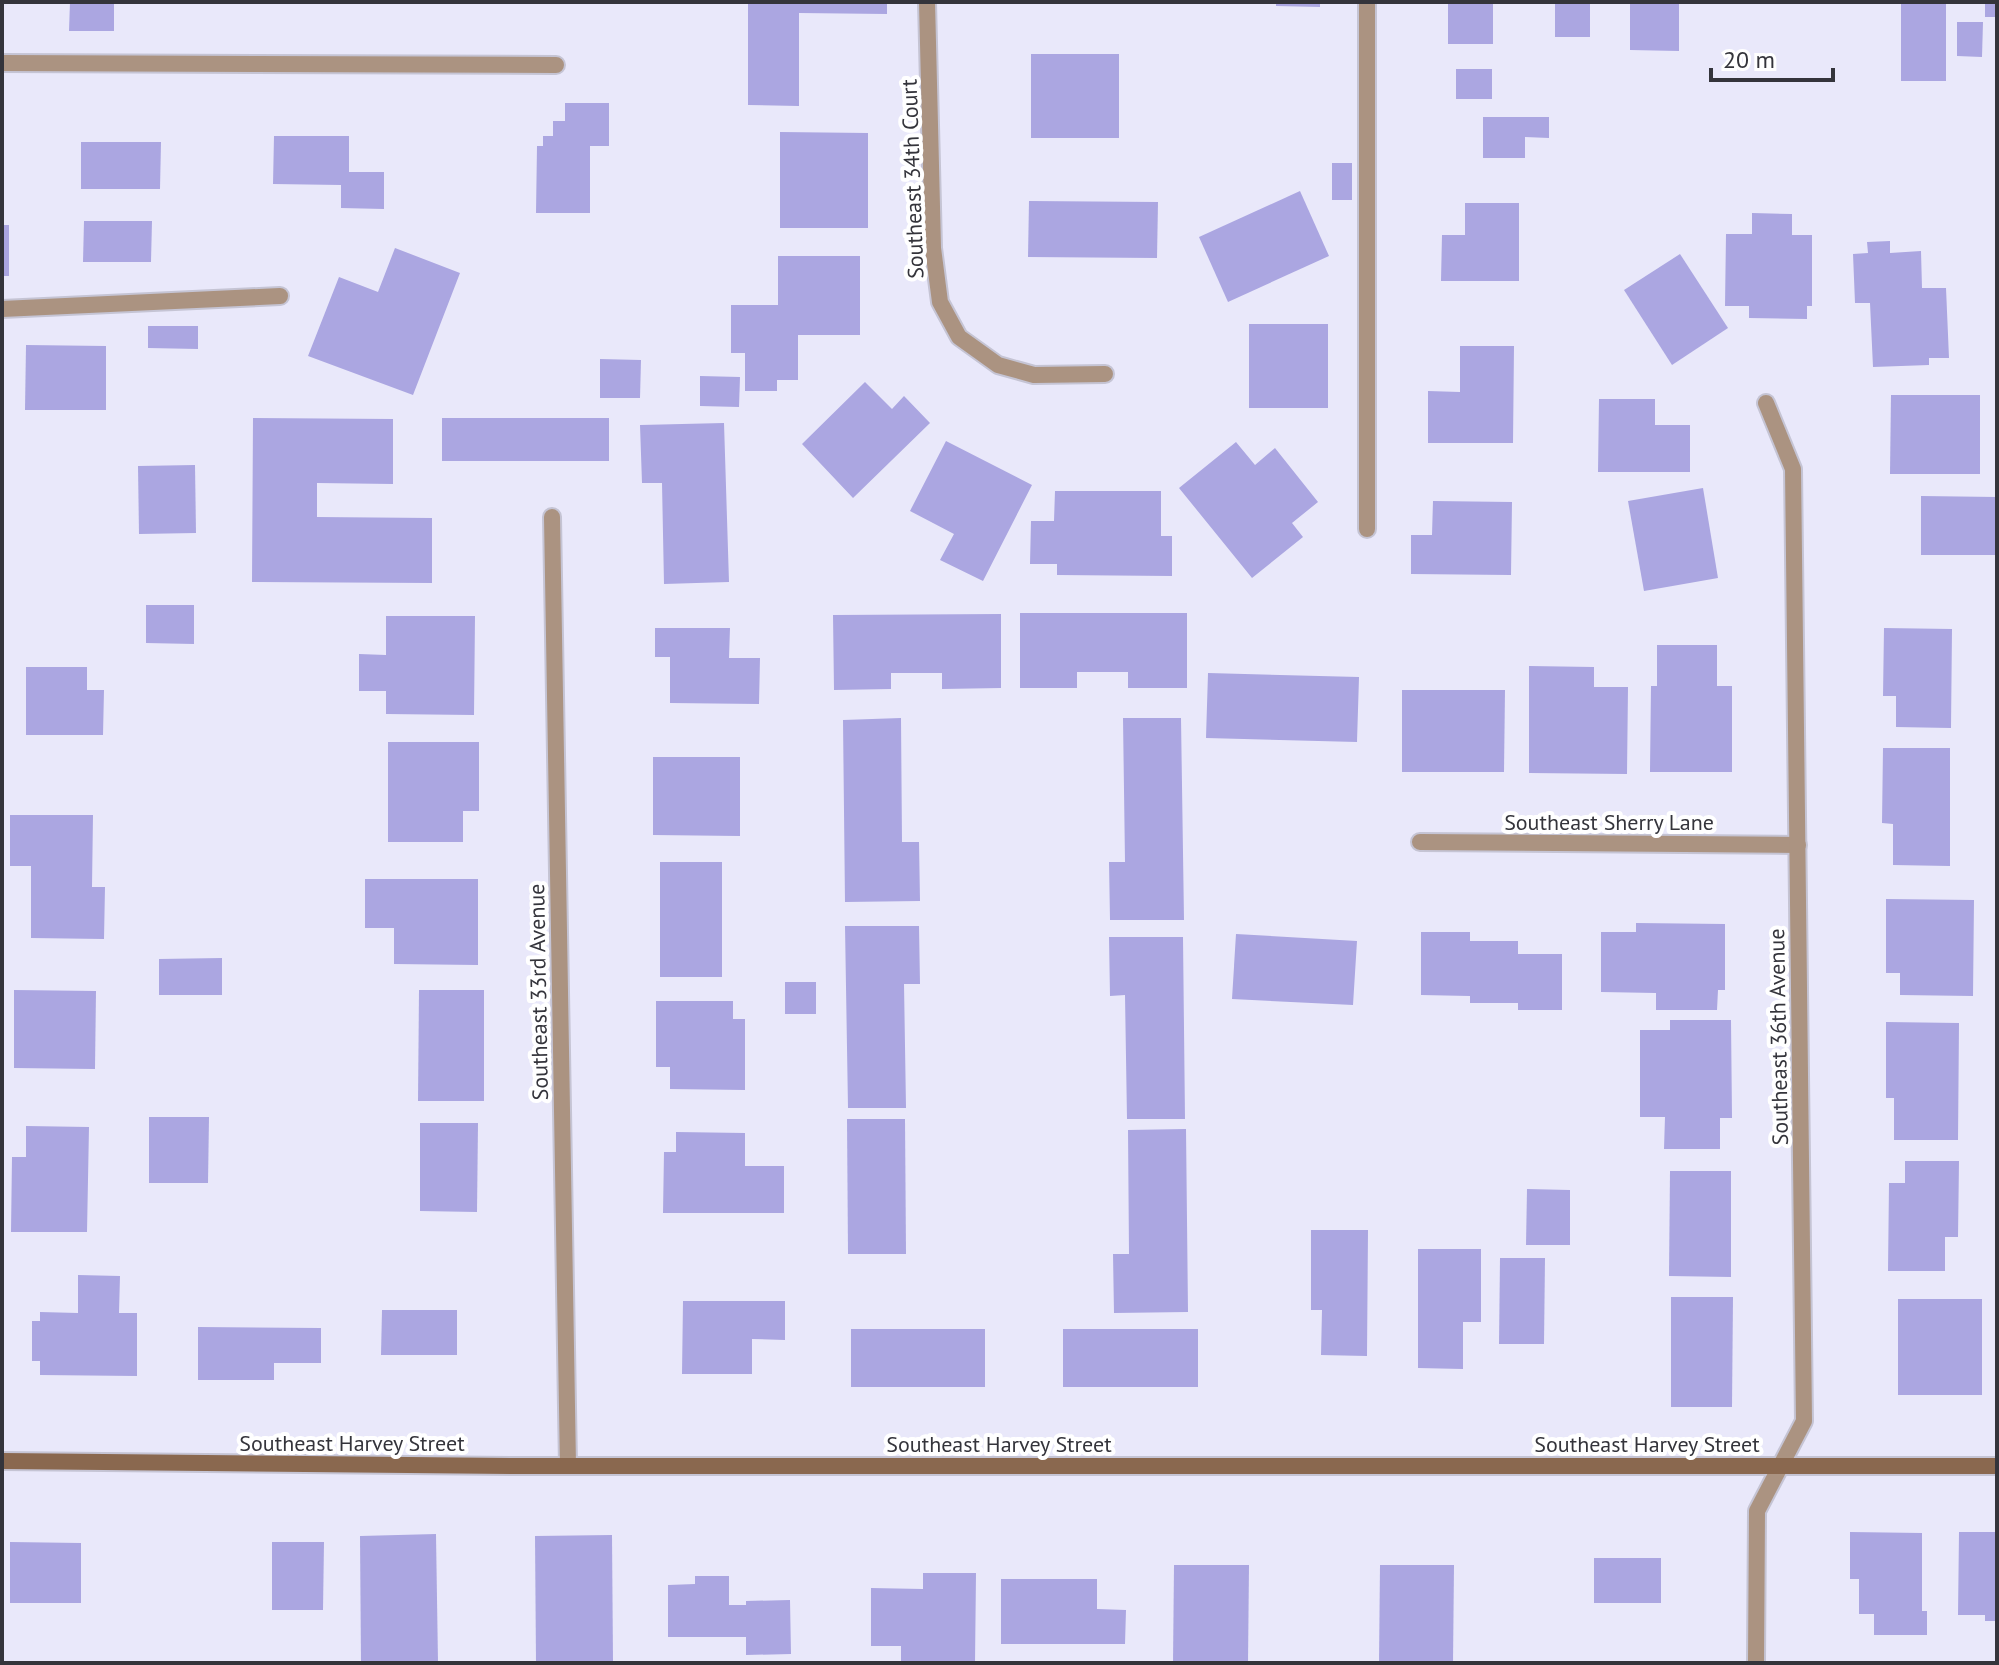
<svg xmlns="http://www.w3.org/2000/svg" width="1999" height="1665" font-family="'PT Sans',sans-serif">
  <rect width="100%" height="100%" fill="#e9e8fa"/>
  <!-- building -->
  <g fill="#aba6e1">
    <path d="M70 2H114V31H69Z"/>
    <path d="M748 2H887V14L799 13V106L748 105Z"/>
    <path d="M1276 2H1320V7L1276 6Z"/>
    <rect x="1448" y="2" width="45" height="42"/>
    <rect x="1555" y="2" width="35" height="35"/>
    <path d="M1630 2H1679V51L1630 50Z"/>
    <rect x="1901" y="2" width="45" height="79"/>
    <rect x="1985" y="2" width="12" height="15"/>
    <path d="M1957 22H1983L1982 57 1957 56Z"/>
    <rect x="1031" y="54" width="88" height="84"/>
    <rect x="1456" y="69" width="36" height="30"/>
    <path d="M565 103H609V146H590V213H536L537 146H543V136H553V121H565Z"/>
    <path d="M1483 117H1549V138L1525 137V158H1483Z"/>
    <path d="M780 132 868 133V228H780Z"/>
    <path d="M274 136H349V172H384V209L341 208V185L273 184Z"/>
    <path d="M81 142H161L160 189H81Z"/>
    <rect x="1332" y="163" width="20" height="37"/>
    <path d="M1300 191 1329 256 1228 302 1199 237Z"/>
    <path d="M1029 201 1158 202 1157 258 1028 257Z"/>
    <path d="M1465 203H1519V281H1441L1442 235H1465Z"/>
    <path d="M1752 213 1792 214V235H1812V306H1807V319L1749 318V306H1725L1726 234H1752Z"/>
    <path d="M84 221H152L151 262H83Z"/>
    <rect x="2" y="225" width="7" height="51"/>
    <path d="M1890 241V253L1921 251 1922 288H1946L1949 358H1929V365L1873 367 1870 303H1855L1853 254 1868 253 1867 242Z"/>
    <path d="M395 248 460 273 413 395 308 356 339 277 378 292Z"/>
    <path d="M1680 254 1728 328 1672 365 1624 290Z"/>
    <path d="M778 256H860V335H798V380H777V391H745V353H731V305H778Z"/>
    <rect x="1249" y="324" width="79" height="84"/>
    <path d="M148 326H198V349L148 348Z"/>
    <path d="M26 345 106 346V410H25Z"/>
    <path d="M1460 346H1514L1513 443H1428V391L1460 392Z"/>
    <path d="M600 359 641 360 640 398H600Z"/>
    <path d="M700 376 740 377 739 407 700 406Z"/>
    <path d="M865 382 892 409 904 396 930 423 853 498 802 444Z"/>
    <path d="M1891 395H1980V474H1890Z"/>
    <path d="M1599 399H1655V425H1690V472H1598Z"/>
    <path d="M253 418 393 419V484L317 483V517L432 518V583L252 582Z"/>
    <rect x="442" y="418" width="167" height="43"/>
    <path d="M724 423 729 582 664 584 662 483H642L640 425Z"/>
    <path d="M946 441 1032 485 983 581 940 560 954 534 910 511Z"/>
    <path d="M1236 442 1255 465 1275 448 1318 502 1292 523 1303 537 1252 578 1179 488Z"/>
    <path d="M195 465 196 533 139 534 138 466Z"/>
    <path d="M1703 488 1718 578 1644 591 1628 501Z"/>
    <path d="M1055 491H1161V536H1172V576L1057 575V564H1030L1031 521H1054Z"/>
    <path d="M1921 496 1997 497V555H1921Z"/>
    <path d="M1433 501 1512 502 1511 575 1411 574V535H1432Z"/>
    <path d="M146 605H194V644L146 643Z"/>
    <path d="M1020 613H1187V688H1128V672H1077V688H1020Z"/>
    <path d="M1001 614V688L942 689V673H891V689L834 690 833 615Z"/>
    <path d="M386 616H475L474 715 386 714V691H359V654L386 655Z"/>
    <path d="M655 628H730L729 658H760L759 704 670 703V657H655Z"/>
    <path d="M1884 628 1952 629 1951 728 1896 727V696H1883Z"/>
    <path d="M1657 645H1717V686H1732V772H1650L1651 686H1657Z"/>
    <path d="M1529 666 1594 667V687H1628L1627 774 1529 773Z"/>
    <path d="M26 667H87V690H104L103 735H26Z"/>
    <path d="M1208 673 1359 677 1357 742 1206 738Z"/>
    <path d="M1402 690H1505L1504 772H1402Z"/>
    <path d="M901 718 902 842H919L920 901 845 902 843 720Z"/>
    <path d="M1123 718H1181L1184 920H1110L1109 862H1125Z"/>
    <path d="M388 742H479V811H463V842H388Z"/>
    <path d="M1883 748H1950V866L1893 865V824L1882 823Z"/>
    <path d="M653 757H740V836L653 835Z"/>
    <path d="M10 815H93L92 887H105L104 939 31 938V866H10Z"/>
    <rect x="660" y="862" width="62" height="115"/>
    <path d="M365 879H478V965L394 964V928H365Z"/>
    <path d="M1886 899 1974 900 1973 996 1900 995V973H1886Z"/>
    <path d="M1636 923 1725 924V990H1718L1717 1010H1656V993L1601 992V932H1636Z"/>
    <path d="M845 926H919L920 984H904L906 1108H848Z"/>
    <path d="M1421 932H1470V941H1518V954H1562V1010H1518V1003H1470V996L1421 995Z"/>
    <path d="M1236 934 1357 941 1353 1005 1232 999Z"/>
    <path d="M1109 937H1183L1185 1119H1127L1125 995 1110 996Z"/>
    <path d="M222 958V995H159V959Z"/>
    <rect x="785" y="982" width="31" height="32"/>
    <path d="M14 990 96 991 95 1069 14 1068Z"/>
    <path d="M419 990H484V1101H418Z"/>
    <path d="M656 1001H733V1019H745V1090L670 1089V1067H656Z"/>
    <path d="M1670 1020H1731L1732 1118H1720V1149H1664L1665 1117H1640V1030H1670Z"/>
    <path d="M1886 1022 1959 1023 1958 1140H1894V1098H1886Z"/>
    <path d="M149 1117H209L208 1183H149Z"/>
    <path d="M847 1119H905L906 1254H848Z"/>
    <path d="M420 1123H478L477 1212 420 1211Z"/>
    <path d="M26 1126 89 1127 87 1232H11L12 1157H26Z"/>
    <path d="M1186 1129 1188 1312 1114 1313 1113 1254H1129L1128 1130Z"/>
    <path d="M676 1132 745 1133V1166H784V1213H663L664 1152H676Z"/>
    <path d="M1905 1161H1959L1958 1237H1945V1271H1888L1889 1183H1905Z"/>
    <path d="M1670 1171H1731V1277L1669 1276Z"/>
    <path d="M1527 1189 1570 1190V1245H1526Z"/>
    <path d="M1311 1230H1368L1367 1356 1321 1355 1322 1310H1311Z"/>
    <path d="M1418 1249H1481V1322H1463V1369L1418 1368Z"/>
    <path d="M1500 1258H1545L1544 1344H1499Z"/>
    <path d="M78 1275 120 1276 119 1313H137V1376L40 1375V1361H32V1321H40V1312L78 1313Z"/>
    <path d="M1671 1297H1733L1732 1407H1671Z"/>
    <rect x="1898" y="1299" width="84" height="96"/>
    <path d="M683 1301H785V1340L752 1339V1374H682Z"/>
    <path d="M382 1310H457V1355H381Z"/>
    <path d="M198 1327 321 1328V1363H274V1380H198Z"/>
    <rect x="851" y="1329" width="134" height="58"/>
    <rect x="1063" y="1329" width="135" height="58"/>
    <path d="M1850 1532 1922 1533V1611H1927V1635H1874V1614H1859V1579H1850Z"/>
    <path d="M1959 1532H1997V1621H1985V1615H1958Z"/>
    <path d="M436 1534 438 1663H361L360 1536Z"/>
    <path d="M612 1535 613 1663H536L535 1536Z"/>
    <path d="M10 1542 81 1543V1603H10Z"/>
    <path d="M272 1542H324L323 1610H272Z"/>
    <rect x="1594" y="1558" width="67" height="45"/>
    <path d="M1174 1565H1249L1248 1663H1173Z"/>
    <path d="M1380 1565H1454L1453 1663H1379Z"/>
    <path d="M923 1573H976L975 1663H901V1646H871V1588L923 1589Z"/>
    <path d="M695 1576H729V1605H746V1601L790 1600 791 1654 746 1655V1637H668V1585L695 1584Z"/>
    <path d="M1001 1579H1097V1609L1126 1610 1125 1644H1001Z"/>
  </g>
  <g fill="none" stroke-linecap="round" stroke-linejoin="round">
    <!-- lane casing -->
    <g stroke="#c5c4d4" stroke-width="20">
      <g id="lane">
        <path d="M1367 2V529"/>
        <path d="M2 63 556 65"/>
        <path d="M2 309 280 296"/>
      </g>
    </g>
    <!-- street casing -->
    <g stroke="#c5c4d4" stroke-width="20">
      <g id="street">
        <path d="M927 2 933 248 940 302 959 337 998 365 1034 375 1105 374"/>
        <path d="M552 517 568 1466"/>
        <path d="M1420 842 1798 845"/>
        <path d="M1756 1663 1757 1511 1804 1421 1793 469 1766 403"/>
      </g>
    </g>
    <!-- secondary casing -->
    <g stroke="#c5c4d4" stroke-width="20">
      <path id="secondary" d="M2 1461 518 1466H1997"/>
    </g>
    <!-- lane -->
    <use href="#lane" stroke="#ab9381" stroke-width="16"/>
    <!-- street -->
    <use href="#street" stroke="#ab9381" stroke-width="16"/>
    <!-- secondary -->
    <use href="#secondary" stroke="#8a684f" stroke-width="16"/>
  </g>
  <g text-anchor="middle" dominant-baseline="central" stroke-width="8" stroke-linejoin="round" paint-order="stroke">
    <!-- street labels -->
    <g font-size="22" fill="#34343b" stroke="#fff">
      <text transform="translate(912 179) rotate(-92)">Southeast 34th Court</text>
      <text x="1609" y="822">Southeast Sherry Lane</text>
      <text transform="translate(538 992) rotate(-91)">Southeast 33rd Avenue</text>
      <text transform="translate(1778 1037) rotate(-91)">Southeast 36th Avenue</text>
      <text x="352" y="1443">Southeast Harvey Street</text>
      <text x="999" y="1444">Southeast Harvey Street</text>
      <text x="1647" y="1444">Southeast Harvey Street</text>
    </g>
  </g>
  <!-- border -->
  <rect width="1999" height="1665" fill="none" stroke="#34343b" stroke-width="8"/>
  <!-- scale -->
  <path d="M1711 68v12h122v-12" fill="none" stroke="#34343b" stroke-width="4"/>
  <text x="1723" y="68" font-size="24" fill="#34343b" stroke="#ffffff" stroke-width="6" paint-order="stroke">20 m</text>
</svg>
